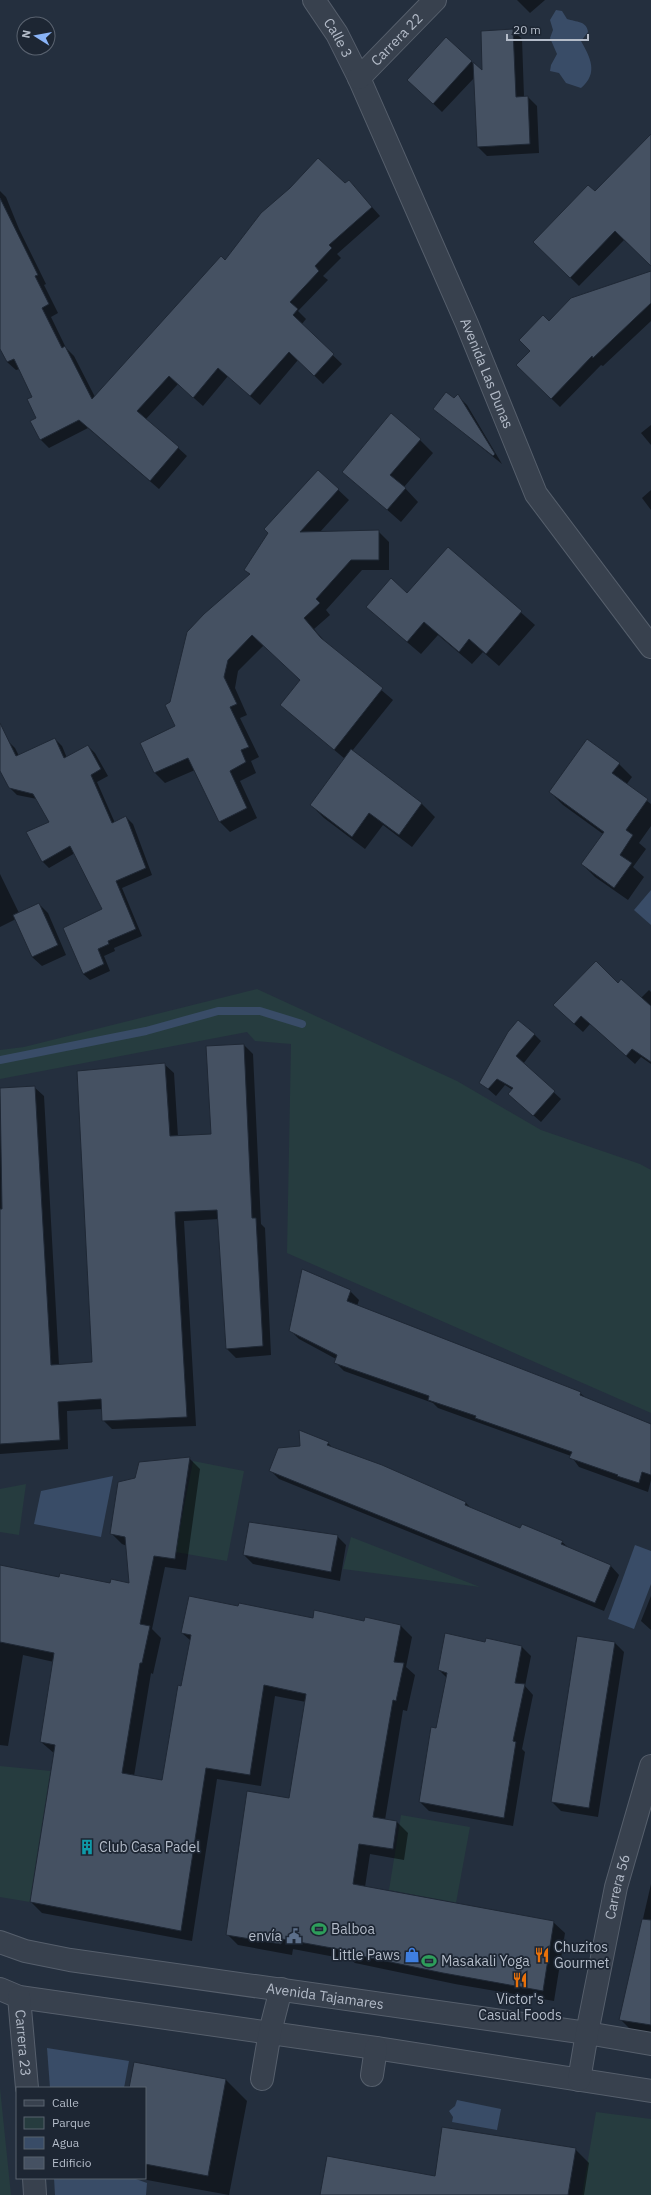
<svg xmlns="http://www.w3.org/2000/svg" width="651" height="2195" font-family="'IBM Plex Sans',sans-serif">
  <rect width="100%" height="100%" fill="#242f3e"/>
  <!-- green -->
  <g fill="#263c3f">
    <path d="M257 989 457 1081 541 1130 640 1164 651 1170V1413L287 1253 291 1044 255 1041 247 1032 0 1079V1050L24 1047Z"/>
    <path d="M193 1461 244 1471 227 1561 175 1552Z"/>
    <path d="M26 1484 19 1535 0 1532V1489Z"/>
    <path d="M351 1537 480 1587 343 1569Z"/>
    <path d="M0 1766 51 1771 30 1902 0 1897Z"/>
    <path d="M401 1815 470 1827 456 1903 389 1890Z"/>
    <path d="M0 2088 11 2195H0Z"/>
    <path d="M596 2112 651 2119V2195H582Z"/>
  </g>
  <!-- water -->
  <g fill="#394c67">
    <path d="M556 10 562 11 567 19C576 22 587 21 588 32L581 41C590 57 599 73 581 88L566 83 559 73 550 71 551 65 557 54 550 38 553 30 550 20Z"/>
    <path d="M651 890V925L634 910Z"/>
    <path d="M113 1476 101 1537 34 1524 41 1491Z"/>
    <path d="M635 1545 651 1551V1584L634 1629 608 1619Z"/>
    <path d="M47 2048 129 2061 124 2088H50Z"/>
    <path d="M457 2100 501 2109 497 2130 452 2122 453 2117 449 2111 455 2106Z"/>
    <path d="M54 2178H133L147 2183 146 2195H55Z"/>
  </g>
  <!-- shadow -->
  <g fill="#0007">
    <path d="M517 0H545L530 13Z"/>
    <path d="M513 30 522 39 524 97H528L537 106 539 153 487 156 478 147 475 77 442 112 418 89 446 39 484 73Z"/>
    <path d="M651 156V265L624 240 579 286 534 242 595 193Z"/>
    <path d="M349 181 380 216 337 254 341 258 323 276 328 280 298 311 306 319 301 325 342 364 323 384 298 360 260 405 228 376 203 406 178 384 146 419 187 456 159 489 88 428 49 448 40 439 33 397 20 369 16 370 7 362 0 346V191L6 197 19 229 46 284 44 285 58 313 51 317 66 348 74 356 95 397 225 261Z"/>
    <path d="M651 272V321L603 366 601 365 560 407 517 365 532 351 549 322Z"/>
    <path d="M458 396 467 405 502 464 434 409 455 400Z"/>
    <path d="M651 425V445L641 433Z"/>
    <path d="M420 440 433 453 404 487 418 502 401 522 343 471Z"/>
    <path d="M318 471 349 500 320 532 378 531 389 542V570H362L326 610 330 615 314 629 326 643 393 700 352 751 422 804 435 817 412 847 383 825 365 849 324 818 311 805 345 759 281 705 301 680 264 645 238 671 235 688 247 715 240 718 259 757 251 761 256 773 240 781 257 818 230 832 219 821 195 770 165 783 155 773 176 727 171 703 250 575 246 570Z"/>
    <path d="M651 490V510L642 498Z"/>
    <path d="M448 548 535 625 499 666 483 652 472 664 438 635 421 654 381 620 408 594Z"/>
    <path d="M55 739 62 746 67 758 88 746 95 753 108 776 97 782 115 823 126 817 133 824 152 875 122 888 142 936 114 948 115 951 104 956 110 971 90 980 83 974 103 910 75 853 49 868 42 861 50 823 37 799 17 795 10 788 0 768V745L8 741 15 748 19 756Z"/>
    <path d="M619 764 632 777 626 785 651 804V826L639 843 646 849 633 867 644 877 628 900 595 877 582 864 603 834 563 805 550 792Z"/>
    <path d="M0 874 19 913 39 904 48 913 66 955 42 966 32 957 16 919 0 927Z"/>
    <path d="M618 984 641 998 649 990 651 992V1064L641 1057 635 1064 590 1024 583 1032 563 1014Z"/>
    <path d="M534 1034 541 1041 523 1064 561 1099 541 1122 517 1101 513 1090 505 1085 496 1096 481 1083Z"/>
    <path d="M244 1045 253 1054 261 1224 265 1228 271 1355 236 1358 227 1349 219 1219 184 1221 196 1426 112 1429 103 1420 102 1409 67 1411 68 1449 0 1454V1089L34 1087 44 1096 59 1365 93 1363 164 1064 174 1073 178 1137 212 1135 207 1047Z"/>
    <path d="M350 1291 359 1300 357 1306 580 1393 587 1399 651 1424V1480L648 1492 579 1467 571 1456 438 1408 433 1403 344 1371 335 1362 336 1359 299 1339 290 1330Z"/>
    <path d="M328 1443 334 1449 381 1466 466 1503 472 1509 521 1529 562 1542 569 1548 610 1565 619 1575 604 1611 279 1479 270 1470Z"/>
    <path d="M189 1458 200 1469 186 1570 165 1567 152 1629 161 1638 153 1674 151 1673 134 1776 163 1781 191 1641 182 1633 239 1608 313 1619 365 1622 366 1619 401 1626 412 1637 406 1667 415 1675 407 1711 403 1710 385 1820 397 1822 408 1833 404 1860 370 1854 365 1887 553 1922 565 1933 554 2001 455 1984 355 1963 351 1960 293 1949 292 1955 238 1945 227 1934 290 1799 306 1702 275 1696 261 1786 217 1779 192 1941 42 1913 31 1902 55 1754 41 1742 54 1662 23 1655 8 1746 0 1745V1566L60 1579 130 1584 127 1546 122 1544 111 1533 136 1479Z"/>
    <path d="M301 1529 337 1536 346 1545 340 1581 253 1564 244 1555 301 1532Z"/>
    <path d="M651 1596V1630L641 1621Z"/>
    <path d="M487 1639 522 1647 531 1656 525 1686 533 1695 522 1749 525 1752 513 1826 429 1811 420 1802 447 1678 439 1670 486 1643Z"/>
    <path d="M615 1643 624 1652 598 1817 561 1811 552 1802Z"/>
    <path d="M651 1884V2037L635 2034 620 2019Z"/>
    <path d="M135 2063 226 2080 247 2101 229 2195 136 2178H145V2088H130Z"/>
    <path d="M575 2149 589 2163 584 2195H321L435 2177Z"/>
  </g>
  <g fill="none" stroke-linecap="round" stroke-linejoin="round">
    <!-- stream -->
    <path stroke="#394c67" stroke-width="8" d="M0 1060 146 1031 218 1011H260L302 1024"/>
  </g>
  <!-- building -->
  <g fill="#455162" stroke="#1f2835">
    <path d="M513 29 516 97 528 96 530 144 477 147 473 62 482 70 481 31Z"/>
    <path d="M446 37 472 61 433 104 407 80Z"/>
    <path d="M651 134V266L615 231 570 278 533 242 588 185 595 191Z"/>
    <path d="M318 158 345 183 349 180 372 207 329 245 332 248 315 266 319 271 290 302 298 309 293 315 334 354 314 376 289 352 250 396 218 368 193 398 169 376 137 411 179 447 150 481 79 420 40 440 30 421 36 418 27 399 32 397 14 359 7 362 0 349V198L38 275 35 276 49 304 42 308 62 348 65 346 92 399 221 256 225 260 261 213 290 188Z"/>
    <path d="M651 271V303L593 358 592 356 551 399 516 365 530 351 519 340 543 315 549 321 571 298Z"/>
    <path d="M446 392 454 398 458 394 495 454 493 456 433 409Z"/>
    <path d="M391 413 421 439 390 475 406 488 387 510 342 472Z"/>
    <path d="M318 470 339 489 300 532 379 530V560H351L316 599 320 603 304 618 321 638 383 688 334 750 280 705 300 680 252 635 228 660 224 677 237 704 230 707 249 747 241 750 246 762 230 771 247 808 219 822 188 758 154 773 140 743 175 726 165 705 170 702 187 632 204 614 250 574 244 570 268 533 264 529Z"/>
    <path d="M448 547 522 611 486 654 469 639 459 652 424 622 407 642 366 607 391 578 407 593Z"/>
    <path d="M0 723 16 756 55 738 64 758 88 745 101 769 91 775 112 823 126 816 146 868 116 881 136 929 108 941 109 944 98 949 104 964 83 974 63 928 102 909 70 846 42 862 26 832 49 822 33 794 9 788 0 771Z"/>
    <path d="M587 739 620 763 612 773 648 799 626 830 633 835 620 855 632 863 614 888 581 864 604 832 549 792Z"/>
    <path d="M351 749 422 803 399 835 369 813 352 837 310 805Z"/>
    <path d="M39 903 58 945 32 957 13 915Z"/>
    <path d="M596 961 618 983 621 979 651 1006V1062L632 1049 626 1056 581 1016 574 1024 553 1005Z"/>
    <path d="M518 1020 535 1034 516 1056 555 1091 533 1116 508 1094 513 1088 497 1079 488 1089 479 1083 508 1032Z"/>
    <path d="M244 1044 252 1218H256L263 1346 226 1349 217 1210 175 1212 187 1417 102 1421 101 1399 58 1402 60 1440 0 1444V1209H2L0 1088 35 1086 51 1365 92 1362 77 1071 165 1063 170 1136 211 1134 206 1046Z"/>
    <path d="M302 1269 351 1290 347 1301 581 1392 580 1395 651 1424V1475L642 1472 639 1483 617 1476 618 1475 569 1458 572 1452 475 1418 476 1416 428 1400 429 1396 334 1363 337 1355 289 1331Z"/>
    <path d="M299 1430 329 1442 327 1445 382 1465 466 1502 465 1505 520 1528 522 1524 563 1541 561 1544 611 1565 595 1603 269 1471 278 1448 300 1446Z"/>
    <path d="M190 1457 175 1559 154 1556 140 1624 150 1626 142 1663H140L122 1773 162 1780 178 1685 181 1686 191 1635 181 1633 189 1596 238 1606 239 1603 313 1618 314 1610 364 1621 365 1617 401 1625 394 1662 404 1663 396 1701 393 1700 373 1817 397 1821 393 1849 359 1844 353 1884 554 1921 543 1991 443 1973 342 1952 343 1950 282 1939 281 1944 226 1935 247 1791 289 1798 306 1694 264 1685 250 1775 206 1768 181 1931 30 1902 55 1745 40 1742 54 1653 0 1642V1565L59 1577 60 1573 110 1583 111 1579 129 1583 125 1537 110 1534 118 1482 135 1478 139 1462Z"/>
    <path d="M249 1522 338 1535 331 1572 243 1555Z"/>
    <path d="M445 1633 485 1642 486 1638 522 1646 515 1683 525 1684 513 1741 516 1742 504 1818 419 1802 431 1727 436 1728 447 1673 438 1670Z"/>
    <path d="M577 1636 615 1642 589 1808 551 1802Z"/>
    <path d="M642 1919 651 1920V2025L619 2020Z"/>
    <path d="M134 2062 226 2079 208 2176 145 2164V2088H129Z"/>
    <path d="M442 2127 576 2148 568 2195H320L327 2156 435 2176Z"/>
  </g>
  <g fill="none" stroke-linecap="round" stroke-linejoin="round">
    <!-- minor casing -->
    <g stroke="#565f6c" stroke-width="24">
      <g id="minor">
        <path id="s1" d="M314 0 337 34 359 78 467 324 536 494 651 647"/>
        <path id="s2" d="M359 78 435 0"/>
        <path id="s3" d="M0 1942 25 1951 70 1960 587 2033 651 2044"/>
        <path d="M0 1989 19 1997 376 2048 651 2091"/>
        <path id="s4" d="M19 1997 27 2088"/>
        <path d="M372 2075 376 2048"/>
        <path d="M262 2079 270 2032 281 1989"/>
        <path id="s5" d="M579 2080 587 2033 616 1887 651 1766"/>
        <path d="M34 2178 35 2195"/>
      </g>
    </g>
    <!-- minor -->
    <use href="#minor" stroke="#38414e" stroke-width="22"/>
  </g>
  <!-- icons -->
  <defs>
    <g id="building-bare" transform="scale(1.2)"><path d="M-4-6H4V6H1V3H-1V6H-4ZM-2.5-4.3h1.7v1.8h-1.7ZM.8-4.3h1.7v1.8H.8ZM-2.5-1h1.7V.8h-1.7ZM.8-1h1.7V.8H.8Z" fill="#0f9aa8" stroke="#1d2633" stroke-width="2.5" paint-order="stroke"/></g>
    <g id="stadium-bare" transform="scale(1.2)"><path d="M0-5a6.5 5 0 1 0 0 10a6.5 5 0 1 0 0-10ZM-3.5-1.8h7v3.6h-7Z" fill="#2e9e5b" stroke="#1d2633" stroke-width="2.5" paint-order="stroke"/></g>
    <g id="civic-bare" transform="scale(1.2)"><path d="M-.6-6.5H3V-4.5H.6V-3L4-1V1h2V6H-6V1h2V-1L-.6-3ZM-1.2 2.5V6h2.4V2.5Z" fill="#5c6f8a" stroke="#1d2633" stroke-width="2.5" paint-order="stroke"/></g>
    <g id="shop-bare" transform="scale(1.2)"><path d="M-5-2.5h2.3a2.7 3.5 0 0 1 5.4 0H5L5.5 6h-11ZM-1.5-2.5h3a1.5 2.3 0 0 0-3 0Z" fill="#3f7fe0" stroke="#1d2633" stroke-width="2.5" paint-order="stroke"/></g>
    <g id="restaurant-bare" transform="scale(1.2)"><path d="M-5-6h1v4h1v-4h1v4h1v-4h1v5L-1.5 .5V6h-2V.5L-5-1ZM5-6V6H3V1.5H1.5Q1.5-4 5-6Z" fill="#e8710a" stroke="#1d2633" stroke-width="2.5" paint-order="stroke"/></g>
  </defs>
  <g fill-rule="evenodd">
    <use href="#building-bare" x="87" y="1847"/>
    <use href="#stadium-bare" x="319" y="1929"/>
    <use href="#civic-bare" x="294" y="1936"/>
    <use href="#shop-bare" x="412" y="1955"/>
    <use href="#restaurant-bare" x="542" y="1955"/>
    <use href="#stadium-bare" x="429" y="1961"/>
    <use href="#restaurant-bare" x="520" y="1980"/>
  </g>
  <g text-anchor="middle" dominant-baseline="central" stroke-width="3.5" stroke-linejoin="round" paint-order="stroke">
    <!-- street labels -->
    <g font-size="14" fill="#b4bcc9" stroke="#1d2633">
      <text stroke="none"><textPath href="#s1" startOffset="45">Calle 3</textPath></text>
      <text stroke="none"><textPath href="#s2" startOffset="54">Carrera 22</textPath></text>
      <text stroke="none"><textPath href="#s1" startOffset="412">Avenida Las Dunas</textPath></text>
      <text stroke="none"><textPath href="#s5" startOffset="197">Carrera 56</textPath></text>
      <text stroke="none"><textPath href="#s3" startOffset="330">Avenida Tajamares</textPath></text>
      <text stroke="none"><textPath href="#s4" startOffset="46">Carrera 23</textPath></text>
    </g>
    <!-- poi labels -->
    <g font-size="14" fill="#b4bcc9" stroke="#1d2633" text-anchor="start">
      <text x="99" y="1847">Club Casa Padel</text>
      <text x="331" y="1929">Balboa</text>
      <text x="282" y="1936" text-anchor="end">envía</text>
      <text x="554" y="1947">Chuzitos<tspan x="554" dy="16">Gourmet</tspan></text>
      <text x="400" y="1955" text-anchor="end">Little Paws</text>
      <text x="441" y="1961">Masakali Yoga</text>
      <text x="520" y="1999" text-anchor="middle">Victor's<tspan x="520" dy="16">Casual Foods</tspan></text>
    </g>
  </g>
  <!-- legend -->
  <rect x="16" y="2087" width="130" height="92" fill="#1d2633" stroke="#59626f"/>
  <rect x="24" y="2100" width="20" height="6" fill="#38414e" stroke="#59626f"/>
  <text x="52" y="2107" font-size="12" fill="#b4bcc9">Calle</text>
  <rect x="24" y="2117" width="20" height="12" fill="#263c3f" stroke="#59626f"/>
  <text x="52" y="2127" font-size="12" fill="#b4bcc9">Parque</text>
  <rect x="24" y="2137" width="20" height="12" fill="#394c67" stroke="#59626f"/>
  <text x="52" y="2147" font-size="12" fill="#b4bcc9">Agua</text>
  <rect x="24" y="2157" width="20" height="12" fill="#455162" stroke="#59626f"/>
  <text x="52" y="2167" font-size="12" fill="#b4bcc9">Edificio</text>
  <!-- north arrow -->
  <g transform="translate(36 36) rotate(281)"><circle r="19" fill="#1d2633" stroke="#59626f"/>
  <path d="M0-3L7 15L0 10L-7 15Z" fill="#8ab4f8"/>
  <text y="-6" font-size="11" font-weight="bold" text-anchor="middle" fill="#b4bcc9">N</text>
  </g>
  <!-- scale -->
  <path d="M507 34v6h81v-6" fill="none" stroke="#b4bcc9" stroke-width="2"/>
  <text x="513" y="34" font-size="12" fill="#b4bcc9" stroke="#1d2633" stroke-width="3" paint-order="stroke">20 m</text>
</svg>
